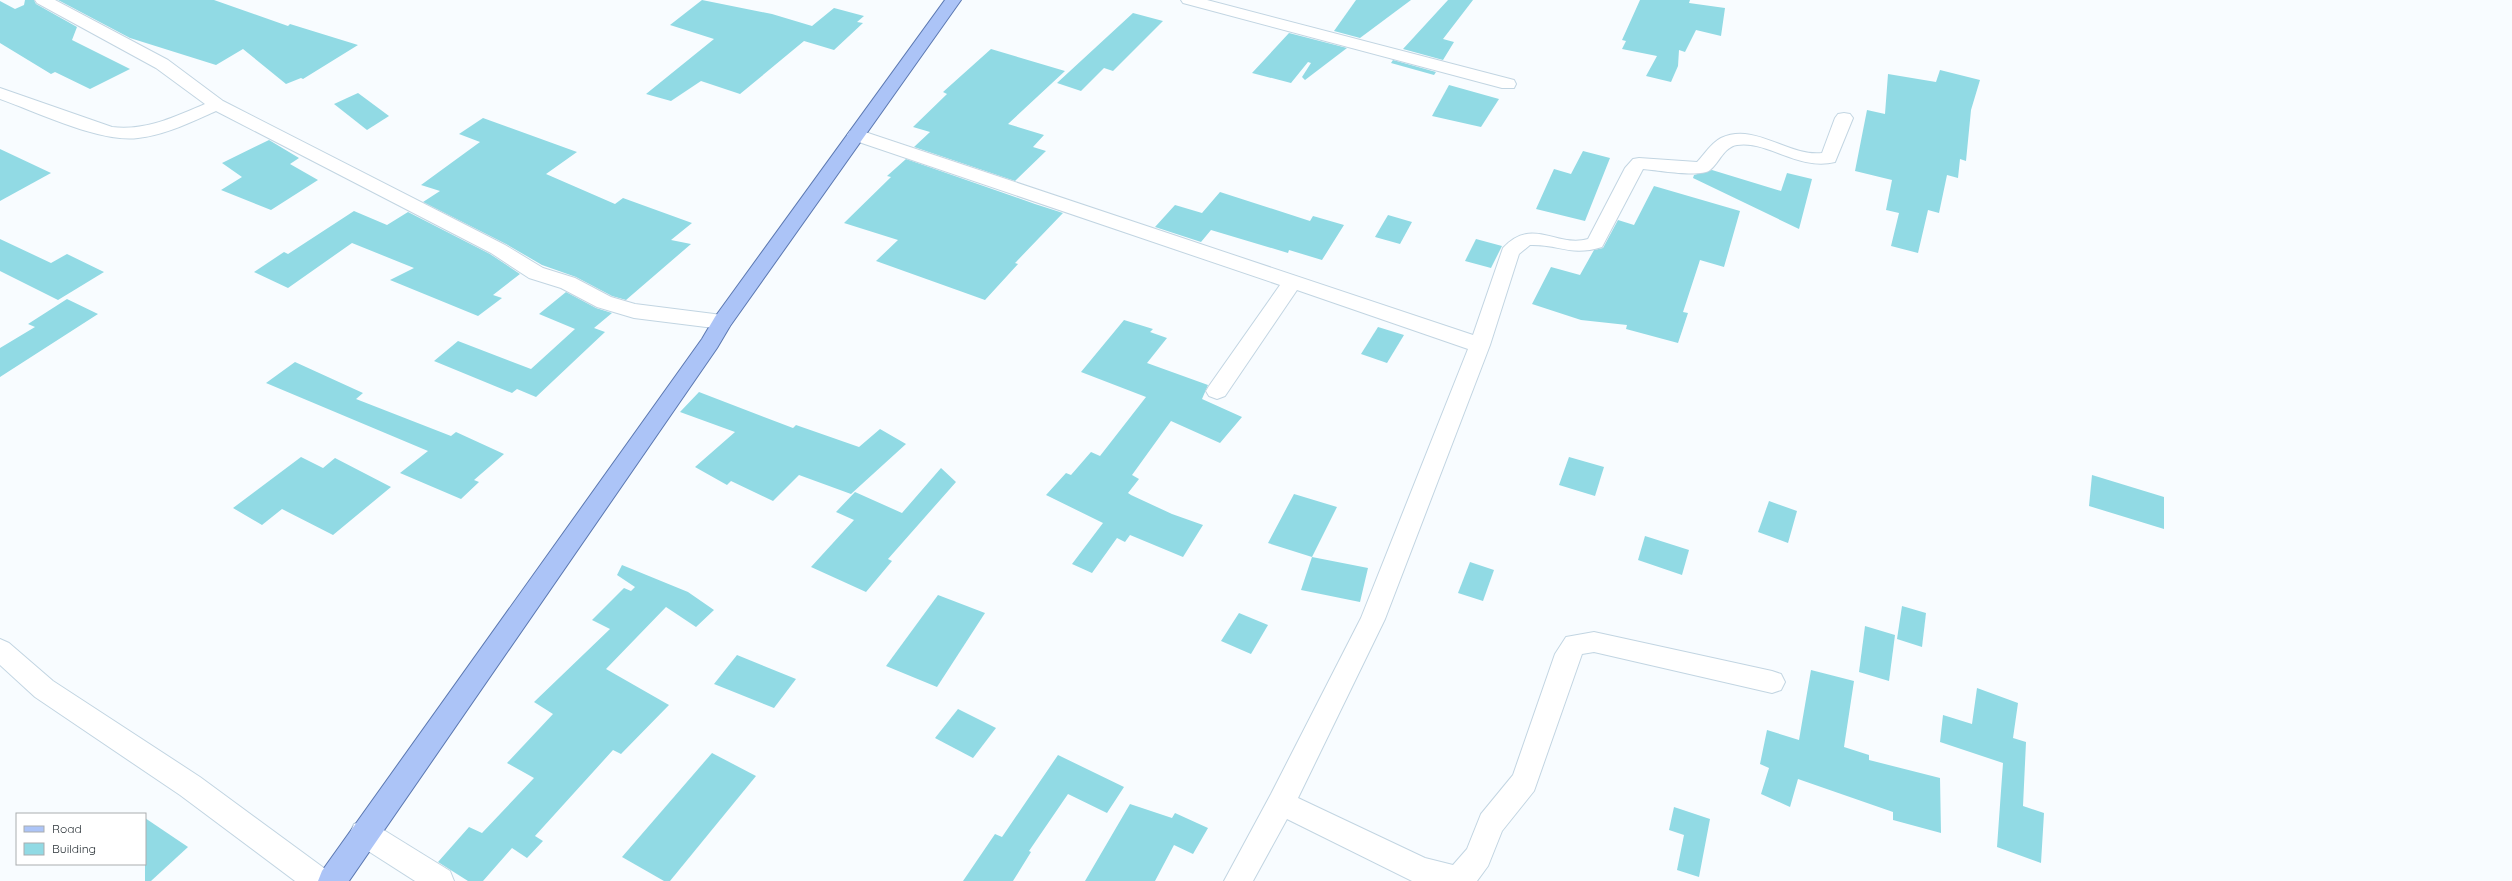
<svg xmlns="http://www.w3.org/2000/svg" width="2512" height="881" font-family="Quicksand,sans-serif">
  <rect width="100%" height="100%" fill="#f8fcff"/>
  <!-- building -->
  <g fill="#91dae4">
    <path d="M25 0H34L36 4 77 27 72 40 130 69 90 89 55 72 51 74 0 43V1L15 9 24 5Z"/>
    <path d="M58 0H214L288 26 290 24 358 45 303 79 301 78 286 84 243 49 216 65 130 38Z"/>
    <path d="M702 0 772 14 812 26 834 8 864 16 857 22 863 23 834 50 804 41 740 94 701 81 671 101 646 94 714 39 670 25Z"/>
    <path d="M1356 0H1411L1360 38 1334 31Z"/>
    <path d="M1448 0H1473L1443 39 1454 42 1443 60 1403 49Z"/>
    <path d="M1640 0H1690L1689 3 1725 8 1721 36 1696 30 1685 52 1679 50 1678 66 1671 82 1646 76 1657 56 1622 49 1626 41 1622 40Z"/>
    <path d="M1133 13 1163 21 1113 71 1104 68 1081 91 1057 83Z"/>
    <path d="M1289 33 1347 48 1305 80 1302 77 1311 63 1308 62 1291 83 1252 73Z"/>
    <path d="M991 49 1065 71 1008 124 1044 135 1033 147 1046 151 1015 181 914 147 930 132 913 127 947 94 943 92Z"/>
    <path d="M1393 60 1436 72 1434 75 1391 63Z"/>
    <path d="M1940 70 1980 80 1971 110 1966 161 1960 159 1958 178 1947 175 1939 213 1928 210 1918 253 1891 246 1899 213 1886 210 1892 180 1855 171 1867 110 1885 114 1888 74 1936 82Z"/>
    <path d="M1449 85 1499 99 1481 127 1432 116Z"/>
    <path d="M358 93 389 116 367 130 334 104Z"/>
    <path d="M483 118 577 152 546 174 615 204 623 198 692 223 671 240 691 244 626 300 612 296 576 277 542 265 506 244 423 202 440 191 421 185 480 142 459 134Z"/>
    <path d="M269 140 299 158 290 164 318 180 271 210 221 190 242 177 222 163Z"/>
    <path d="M0 149 51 173 0 201Z"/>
    <path d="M1583 151 1610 158 1585 221 1536 209 1554 169 1571 174Z"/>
    <path d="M906 159 1035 204 1063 213 1015 263 1018 264 985 300 876 261 898 240 844 223 891 177 887 176Z"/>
    <path d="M1712 170 1781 191 1787 173 1812 179 1799 229 1693 178 1694 175Z"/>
    <path d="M1654 186 1740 211 1724 267 1700 260 1683 312 1688 313 1678 343 1626 329 1627 325 1581 320 1532 304 1551 267 1580 275 1594 250 1603 248 1618 220 1634 225Z"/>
    <path d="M1220 192 1310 221 1313 216 1344 225 1322 260 1289 250 1288 253 1211 230 1201 242 1155 227 1175 205 1202 213Z"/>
    <path d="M354 211 387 225 408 212 490 254 520 274 493 295 502 298 478 316 390 280 414 268 352 243 288 288 254 272 284 252 288 254Z"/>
    <path d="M1388 215 1412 222 1400 244 1375 237Z"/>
    <path d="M0 239 51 263 67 254 104 272 58 300 0 271Z"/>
    <path d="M1476 239 1502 246 1491 268 1465 261Z"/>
    <path d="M566 292 596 308 612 313 594 328 605 332 536 397 517 389 512 393 434 361 458 341 531 369 575 329 539 314Z"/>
    <path d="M67 299 98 314 0 377V348L35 327 28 324Z"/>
    <path d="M1124 320 1153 329 1150 332 1167 338 1147 363 1208 385 1202 399 1242 417 1220 443 1171 421 1132 475 1139 479 1128 493 1131 495 1172 514 1203 525 1183 557 1130 535 1125 542 1117 538 1092 573 1072 564 1103 523 1046 495 1066 473 1071 475 1091 452 1100 456 1146 397 1081 372Z"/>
    <path d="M1378 327 1404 335 1387 363 1361 354Z"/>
    <path d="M295 362 363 393 356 399 451 436 456 432 504 454 474 480 479 482 461 499 400 473 428 451 266 383Z"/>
    <path d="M699 392 793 428 796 425 859 447 880 429 906 444 851 494 799 475 773 501 731 481 727 485 695 467 735 432 680 412Z"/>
    <path d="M301 457 323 468 335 458 391 487 333 535 282 509 262 525 233 508Z"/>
    <path d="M1569 457 1604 467 1595 496 1559 485Z"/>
    <path d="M941 468 956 482 888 559 892 561 866 592 811 567 854 520 836 512 855 492 902 513Z"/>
    <path d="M2092 475 2164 497V529L2089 506Z"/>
    <path d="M1294 494 1337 507 1312 557 1368 568 1360 602 1301 590 1312 557 1268 543Z"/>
    <path d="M1769 501 1797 511 1788 543 1758 532Z"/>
    <path d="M1645 536 1689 550 1682 575 1638 560Z"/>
    <path d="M1470 562 1494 570 1483 601 1458 593Z"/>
    <path d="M622 565 688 592 714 610 696 627 666 607 606 669 669 705 621 754 613 750 535 836 543 841 527 858 512 848 483 881H468L438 862 469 827 482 833 534 778 507 763 553 714 534 702 610 629 592 620 624 588 631 591 635 587 617 575Z"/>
    <path d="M938 595 985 613 937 687 886 666Z"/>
    <path d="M1902 606 1926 613 1922 647 1897 639Z"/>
    <path d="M1239 613 1268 625 1251 654 1221 641Z"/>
    <path d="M1865 626 1895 635 1889 681 1859 672Z"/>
    <path d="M737 655 796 679 774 708 714 684Z"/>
    <path d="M1811 670 1854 681 1844 747 1869 755V760L1940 778 1941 833 1893 820V812L1798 779 1790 807 1761 794 1769 768 1760 764 1767 730 1799 740Z"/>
    <path d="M1977 688 2018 703 2013 738 2026 742 2023 806 2044 813 2041 863 1997 847 2003 763 1940 742 1943 715 1972 724Z"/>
    <path d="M958 709 996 728 973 758 935 738Z"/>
    <path d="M712 753 756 776 670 881H664L622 857Z"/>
    <path d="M1058 755 1124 787 1107 813 1068 794 1029 851 1031 852 1013 881H963L995 834 1002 837Z"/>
    <path d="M1130 804 1172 818 1175 813 1208 828 1193 854 1174 845 1155 881H1085Z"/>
    <path d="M1674 807 1710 819 1699 877 1677 870 1684 835 1669 830Z"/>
    <path d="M145 818 188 847 151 881H145Z"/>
  </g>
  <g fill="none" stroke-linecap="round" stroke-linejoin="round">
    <!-- minor casing -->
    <g stroke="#c2d5e2" stroke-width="2">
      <g id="minor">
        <path d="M35 0H55L168 60 223 101 505 245 543 268 575 278 611 297 635 304 722 315 729 317 732 322 729 327 722 329 634 318 597 307 561 288 529 278 491 253 216 111C191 122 166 135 138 138 100 143 37 112 0 99V88L112 127C146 131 174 117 205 104L156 68 37 3Z"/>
        <path d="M1181 0H1207L1514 80 1516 84 1514 88H1502L1183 3Z"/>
        <path d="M1844 113 1850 114 1853 118 1835 162C1798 171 1767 140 1737 145 1724 147 1719 163 1710 170 1700 178 1657 170 1643 169L1602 247C1570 257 1560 244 1530 245L1519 254 1490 345 1385 619 1298 798 1425 858 1453 865 1467 849 1481 814 1513 775 1555 654 1566 637 1594 632 1772 671 1781 674 1785 682 1781 690 1772 693 1594 652 1582 654 1534 791 1502 831 1488 866 1477 881H1412L1287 819 1253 881H1224L1271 794 1361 618 1468 349 1297 290 1225 396 1217 399 1209 396 1206 391 1209 386 1280 285 850 139 847 135 850 131H862L1473 335 1503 248C1533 216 1556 248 1588 239L1625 168 1633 159 1639 158 1697 162C1704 155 1711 143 1721 138 1755 122 1788 157 1822 153L1835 118 1838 114Z"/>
        <path d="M0 639 9 643 53 681 200 777 328 871 332 881H295L180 795 35 697 0 665Z"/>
        <path d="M364 820 374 824 450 871 454 881H415L354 842 350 833 354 824Z"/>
      </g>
    </g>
    <!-- major casing -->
    <g stroke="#5b78b1" stroke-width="2">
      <path id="major" d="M945 0H961L730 326 717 348 349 881H318L322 871 702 339 715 317Z"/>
    </g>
    <!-- minor -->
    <use href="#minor" fill="#fff" fill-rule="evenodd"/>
    <!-- major -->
    <use href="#major" fill="#acc4f7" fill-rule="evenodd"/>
  </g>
  <!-- legend -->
  <rect x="16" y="813" width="130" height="52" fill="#ffffff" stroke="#aaadaf"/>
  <rect x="24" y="826" width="20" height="6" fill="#acc4f7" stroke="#aaadaf"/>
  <text x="52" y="833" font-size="12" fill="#2b3338">Road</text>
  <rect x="24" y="843" width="20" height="12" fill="#91dae4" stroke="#aaadaf"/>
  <text x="52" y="853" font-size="12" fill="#2b3338">Building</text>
</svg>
